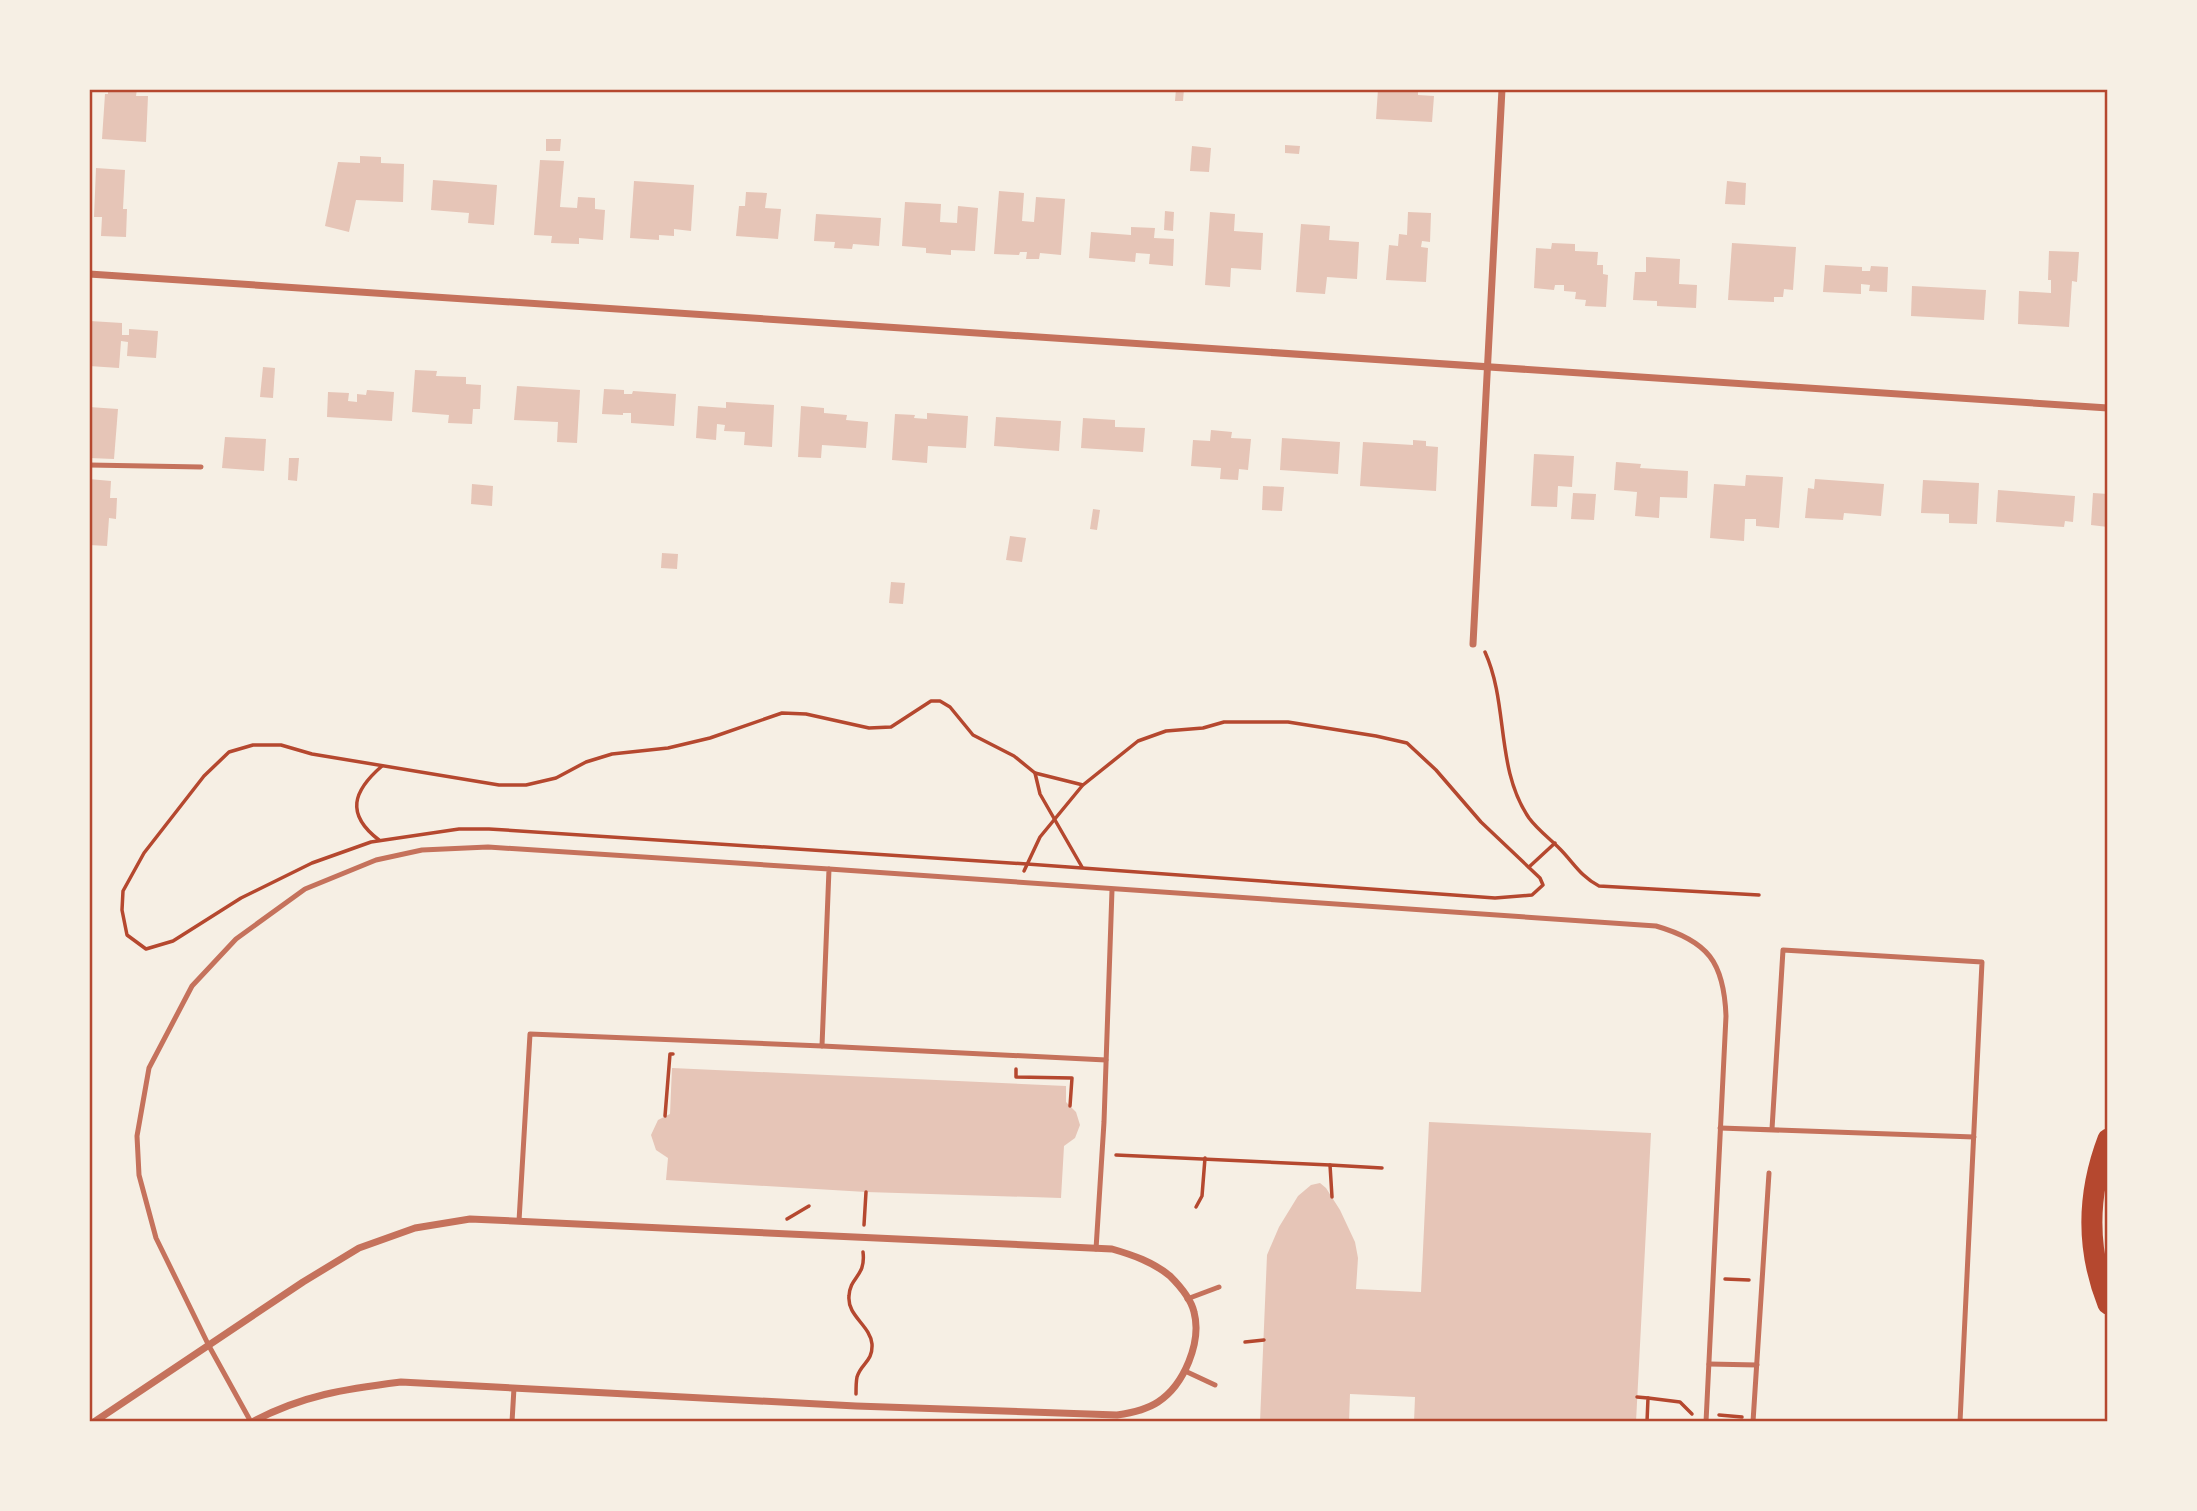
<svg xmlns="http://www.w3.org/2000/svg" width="2197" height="1511" font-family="Figtree,sans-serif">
  <rect width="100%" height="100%" fill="#f6efe4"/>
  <!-- building -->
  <g fill="#e6c5b7">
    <path d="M108 89H137L136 96H148L146 142 102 139 105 94H108Z"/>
    <path d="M1176 89H1184L1183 101H1175Z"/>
    <path d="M1378 89H1418V95L1434 96 1432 122 1376 119Z"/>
    <path d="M546 139H561L560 151H546Z"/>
    <path d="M1285 145 1300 146 1299 154 1285 153Z"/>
    <path d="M1192 146 1211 148 1209 172 1190 171Z"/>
    <path d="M360 156 381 157V163L404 164 403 202 356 200 349 232 325 226 338 162 360 163Z"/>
    <path d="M540 160 564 161 560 207 577 208 578 197 595 198V209L605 210 603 240 579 238V244L551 243 552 236 534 235Z"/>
    <path d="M96 168 125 170 123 209H127L126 237 101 236 102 217H94Z"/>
    <path d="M433 180 497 185 494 225 468 223 469 213 431 210Z"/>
    <path d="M634 181 694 185 691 231 674 229V236L659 235V240L630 238Z"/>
    <path d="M1727 181 1746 183 1745 205 1725 204Z"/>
    <path d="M999 191 1024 193 1022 221 1034 222 1036 197 1065 199 1061 255 1040 253 1039 259H1026L1027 252H1020L1019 255 994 254Z"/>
    <path d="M746 192 767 193 765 208 781 209 778 239 736 236 739 206H745Z"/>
    <path d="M905 202 941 204 940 222 957 223 958 206 978 208 975 251 951 250V255L926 253V248L902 246Z"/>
    <path d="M1165 211 1174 212 1173 231 1164 230Z"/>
    <path d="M1210 212 1235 214 1234 231 1263 233 1261 270 1231 268 1230 287 1205 285Z"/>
    <path d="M1408 212 1431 213 1430 242 1422 241 1421 247 1428 248 1426 282 1386 280 1389 245 1398 246 1399 234 1407 235Z"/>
    <path d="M816 214 881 218 879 246 853 244 852 249 834 248 835 242 814 241Z"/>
    <path d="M1301 224 1330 226 1329 240 1359 242 1357 279 1327 277 1325 294 1296 292Z"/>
    <path d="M1131 227 1155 228 1154 238 1174 239 1173 266 1149 264 1150 254 1136 253 1135 262 1089 258 1091 232 1131 235Z"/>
    <path d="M1552 243 1575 244V251L1598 252 1597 265H1603V274L1608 275 1606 307 1585 306 1586 300 1575 299 1576 292 1564 291V285H1555L1554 290 1534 288 1536 248 1551 249Z"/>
    <path d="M1732 243 1796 247 1793 290 1784 289 1783 297H1774V302L1728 300Z"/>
    <path d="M2049 251 2079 252 2077 282 2072 281 2069 327 2018 324 2019 291 2051 293V280H2048Z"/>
    <path d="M1646 257 1680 259 1679 284 1697 285 1696 308 1657 306V301L1633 300 1635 272H1646Z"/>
    <path d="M1825 265 1862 267V271H1870L1871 266 1888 267 1887 292 1869 291 1870 285 1861 284V294L1823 292Z"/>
    <path d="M1912 286 1986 290 1984 320 1911 316Z"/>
    <path d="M90 321 122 323V335H129V329L158 331 156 358 127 356 128 342 121 341 119 368 89 366Z"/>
    <path d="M263 367 275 368 273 398 260 397Z"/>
    <path d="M415 370 437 371 436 376 466 377V384L481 385 480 409H473L472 424 448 423 449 415 412 412Z"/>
    <path d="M517 386 580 390 577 443 557 442 558 422 514 420Z"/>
    <path d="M604 389 624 390V394H632L633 391 676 394 674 426 631 423V413H623V415L602 414Z"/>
    <path d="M367 390 394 392 392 421 327 417 328 392 349 393 348 401 357 402V394L366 395Z"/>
    <path d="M726 402 774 405 772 447 744 445 745 432 724 431 725 425 717 424 716 440 696 438 698 406 726 408Z"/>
    <path d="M801 406 824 408V413L847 415 846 420 868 422 866 448 822 445 821 458 798 457Z"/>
    <path d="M89 407 118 409 114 459 89 458Z"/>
    <path d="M927 413 968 416 966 448 928 446 927 463 892 460 895 414 915 415 914 418 927 419Z"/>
    <path d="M996 417 1061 421 1059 451 994 446Z"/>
    <path d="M1083 418 1115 420V427L1145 428 1143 452 1081 448Z"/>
    <path d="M1211 430 1232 432 1231 438 1251 439 1248 470 1239 469 1238 480 1220 479 1221 468 1191 466 1193 440 1210 441Z"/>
    <path d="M225 437 266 439 264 471 222 468Z"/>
    <path d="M1282 438 1340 442 1338 474 1280 470Z"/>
    <path d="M1413 440 1426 441V446L1438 447 1436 491 1360 486 1363 442 1413 445Z"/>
    <path d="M1534 454 1574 456 1572 487 1558 486 1557 507 1531 506Z"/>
    <path d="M289 458H299L297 481 288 480Z"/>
    <path d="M1616 462 1641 464 1640 468 1688 471 1687 498 1660 497 1659 518 1635 516 1637 492 1614 490Z"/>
    <path d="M1746 475 1783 477 1779 528 1756 526V519H1745L1744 541 1710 538 1714 484 1745 486Z"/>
    <path d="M89 479 111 481 110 498H117L116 519 109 518 107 546 89 545Z"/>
    <path d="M1815 479 1884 484 1881 516 1844 513 1843 520 1805 518 1808 488 1814 489Z"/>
    <path d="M1923 480 1979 483 1977 524 1949 523V514L1921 513Z"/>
    <path d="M472 484 493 486 492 506 471 504Z"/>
    <path d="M1263 486 1284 487 1282 511 1262 510Z"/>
    <path d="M1998 490 2075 496 2073 522 2065 521 2064 527 1996 522Z"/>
    <path d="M1573 493 1596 494 1594 520 1571 519Z"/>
    <path d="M2093 493 2108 494V527L2091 525Z"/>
    <path d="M1093 509 1100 510 1097 530 1090 529Z"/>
    <path d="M1010 536 1026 538 1022 562 1006 560Z"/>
    <path d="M662 553 678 554 677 569 661 568Z"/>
    <path d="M891 582 905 583 903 604 889 603Z"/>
    <path d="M672 1068 1066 1086V1102L1076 1112 1080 1125 1075 1138 1064 1146 1061 1198 866 1192 666 1180 668 1158 656 1150 651 1135 658 1120 670 1114Z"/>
    <path d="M1429 1122 1651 1133 1636 1422H1414L1415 1397 1350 1394 1349 1422H1260L1267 1255 1279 1227 1298 1196 1311 1185 1320 1183 1326 1188 1340 1210 1355 1242 1358 1258 1356 1289 1421 1292Z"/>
  </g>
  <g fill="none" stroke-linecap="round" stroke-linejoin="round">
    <!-- path -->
    <g stroke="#b5482f" stroke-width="3.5">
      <path d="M1485 652C1509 705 1495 768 1529 818 1537 829 1550 839 1560 849 1573 862 1581 877 1599 886L1759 895"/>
      <path d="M931 701H940L950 707 973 735 1014 756 1035 773 1083 785 1138 741 1166 731 1203 728 1224 722H1288L1376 736 1407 743 1436 770 1481 822 1540 878 1543 885 1532 895 1495 898 1027 864 489 829H459L371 842 312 863 241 898 173 941 146 949 127 935 122 910 123 891 144 853 204 776 229 752 253 745H281L312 754 499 785H526L556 778 586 762 612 754 668 748 710 738 782 713 806 714 869 728 891 727Z"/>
      <path d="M1035 773 1040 794 1082 867"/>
      <path d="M379 840C345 814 353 791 382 766"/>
      <path d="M1529 867 1555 843"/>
      <path d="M1024 871 1040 837 1082 786"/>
      <path d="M1016 1069V1077L1072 1078 1070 1106"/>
      <path d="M665 1116 670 1054H673"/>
      <path d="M1116 1155 1330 1165"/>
      <path d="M1332 1197 1330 1165 1382 1168"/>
      <path d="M1196 1207 1202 1196 1205 1158"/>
      <path d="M787 1219 809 1206"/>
      <path d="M864 1225 866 1192"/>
      <path d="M1725 1279 1749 1280"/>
      <path d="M1245 1342 1264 1340"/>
      <path d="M856 1394C856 1389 856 1382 857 1377 861 1363 873 1362 872 1344 870 1325 847 1316 849 1296 850 1276 866 1277 863 1252"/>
      <path d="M1637 1397 1648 1398 1647 1422"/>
      <path d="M1648 1398 1680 1402 1692 1414"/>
      <path d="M1719 1415 1742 1417"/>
    </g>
    <!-- service -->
    <g stroke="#c5725c" stroke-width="5">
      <path d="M89 465 201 467"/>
      <path d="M829 869 1656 926C1708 941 1724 962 1726 1016L1706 1422"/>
      <path d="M822 1046 1106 1060"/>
      <path d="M1720 1128 1974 1137"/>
      <path d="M1772 1129 1783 950 1982 962 1960 1422"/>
      <path d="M1096 1249 1104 1122 1112 890"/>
      <path d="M1187 1299 1219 1287"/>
      <path d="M1709 1364 1757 1365"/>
      <path d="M1185 1371 1215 1385"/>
      <path d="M251 1422 209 1346 156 1238 139 1175 137 1136 149 1068 192 986 236 939 305 889 376 860 422 850 488 847 829 869 822 1046 530 1034 519 1221"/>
      <path d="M512 1422 514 1388"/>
      <path d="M1753 1422 1769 1173"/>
    </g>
    <!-- minor -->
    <g stroke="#c5725c" stroke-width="7">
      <path d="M89 274 2108 408"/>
      <path d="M1473 644 1502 89"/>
      <path d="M94 1422 303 1282 359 1248 415 1228 470 1219 1112 1249C1133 1255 1153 1262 1170 1276 1179 1285 1191 1299 1194 1312 1202 1342 1184 1385 1158 1402 1146 1410 1131 1413 1117 1415L856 1406 401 1382C345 1389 303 1395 252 1422"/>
    </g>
    <!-- motorway -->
    <path stroke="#b5482f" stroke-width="21" d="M2108 1139C2087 1194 2086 1249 2108 1304"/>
  </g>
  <!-- border -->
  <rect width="2197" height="1511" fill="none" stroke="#f6efe4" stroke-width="182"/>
  <rect x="91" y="91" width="2015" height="1329" fill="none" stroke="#b5482f" stroke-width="2.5"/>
</svg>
